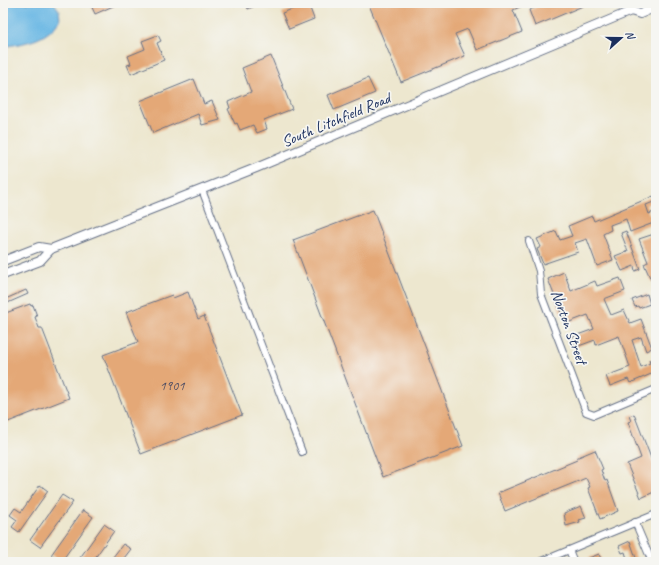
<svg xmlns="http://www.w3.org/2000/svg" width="659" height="565" font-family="Caveat,sans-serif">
  <rect width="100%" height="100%" fill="#f6f6f2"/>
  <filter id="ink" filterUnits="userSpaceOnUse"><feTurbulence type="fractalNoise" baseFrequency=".025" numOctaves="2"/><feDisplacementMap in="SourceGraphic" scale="8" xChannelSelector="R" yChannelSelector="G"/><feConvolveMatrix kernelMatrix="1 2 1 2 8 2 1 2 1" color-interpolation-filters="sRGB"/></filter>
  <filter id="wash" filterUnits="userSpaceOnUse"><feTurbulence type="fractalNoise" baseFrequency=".012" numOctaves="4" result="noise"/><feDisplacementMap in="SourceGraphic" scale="16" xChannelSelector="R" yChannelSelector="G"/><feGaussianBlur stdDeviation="0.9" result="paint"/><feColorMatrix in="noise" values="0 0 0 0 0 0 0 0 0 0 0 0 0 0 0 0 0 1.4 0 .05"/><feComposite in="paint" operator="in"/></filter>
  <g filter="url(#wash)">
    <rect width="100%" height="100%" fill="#ede7cf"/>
    <!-- water -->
    <path fill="#6ab8e4" stroke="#4274a1" d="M3 3H54L59 10 60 20C45 42 27 42 3 47Z"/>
    <g id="blocks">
      <!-- building -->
      <g fill="#e4a877">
        <path d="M90 3H120L95 14Z"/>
        <path d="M246 3H262L248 9Z"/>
        <path d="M308 3 314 19 289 29 282 13Z"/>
        <path d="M373 3H529L513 10 522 32 477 50 468 29 455 34 465 56 401 82 369 5Z"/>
        <path d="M546 3H590L535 26 529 10Z"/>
        <path d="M158 35 161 41 157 43 164 60 131 74 127 65 131 64 128 56 145 49 142 41Z"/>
        <path d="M271 56 292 109 264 120 267 129 257 133 253 125 240 130 237 123 235 124 228 109 230 108 228 102 251 92 242 68Z"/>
        <path d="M368 78 375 93 334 110 328 95Z"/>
        <path d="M194 79 204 104 212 101 220 120 202 125 198 114 153 133 140 101Z"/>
        <path d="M656 195V201L646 205 649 214 656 211V222L630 232 626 219 610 225 611 230 603 234 613 260 597 266 587 239 575 243 578 252 543 264 537 249 541 247 537 239 556 231 560 240 572 236 568 226 592 216 594 221Z"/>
        <path d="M373 210 463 446 383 477 293 240Z"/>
        <path d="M626 231 640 269 635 271 634 266 622 271 615 256 628 251 621 233Z"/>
        <path d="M654 234 656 239V281L652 282 644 264 648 262 639 239Z"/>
        <path d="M564 272 571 291 595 281 597 286 620 278 625 291 604 299 611 315 624 310 630 323 641 319 652 348 646 351 641 337 632 340 641 367 650 363 649 360 656 358V372L630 383 628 379 610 386 606 376 630 367 619 336 596 345 595 340 576 347 572 337 594 329 588 315 567 323 563 312 561 313 548 279Z"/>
        <path d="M26 290 28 294 3 305V300Z"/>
        <path d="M188 292 198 319 204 316 242 415 141 454 103 355 138 342 126 312 172 295 173 298Z"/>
        <path d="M647 294 650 304 639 308 638 306 635 307 632 300Z"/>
        <path d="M30 304 31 306 33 305 37 316 35 317 39 328H42L69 398 3 424V314Z"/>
        <path d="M634 414 656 471V491L641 498 627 464 641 458 628 422 631 421 629 416Z"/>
        <path d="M595 450 603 469 601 470 605 481 607 480 618 511 600 519 588 488 590 487 586 478 505 511 498 493 577 460 576 458Z"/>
        <path d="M40 485 48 491 19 532 12 527 17 520 10 515 15 508 21 512Z"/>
        <path d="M62 495 73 502 40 547 30 540Z"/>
        <path d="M581 506 586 518 579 520 580 522 566 526 564 513Z"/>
        <path d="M83 510 93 517 61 562 51 555Z"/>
        <path d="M104 524 114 531 92 562H77Z"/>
        <path d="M630 541 635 555 637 562H628L625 552 622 553 619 546Z"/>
        <path d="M123 544 131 549 121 562H109Z"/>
        <path d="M599 554 602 562H591L589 558Z"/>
      </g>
    </g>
  </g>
  <g filter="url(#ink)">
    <use href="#blocks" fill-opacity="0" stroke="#646f86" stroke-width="1"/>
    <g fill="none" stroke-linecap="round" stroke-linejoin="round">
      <!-- minor casing -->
      <g stroke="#646f86" stroke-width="8">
        <g id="minor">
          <path d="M202 190 302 452"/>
          <path d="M529 241 539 271 541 294 586 412 594 415 656 389"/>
          <path d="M635 522 652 562"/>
          <path d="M569 550 574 562"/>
          <path d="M540 562 656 514"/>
        </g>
      </g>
      <!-- major casing -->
      <g stroke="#646f86" stroke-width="10">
        <g id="major">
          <path d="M3 261 39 247 51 249"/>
          <path d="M3 275 40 261 51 249 256 168 631 11 640 14 656 7"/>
        </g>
      </g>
      <!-- minor -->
      <use href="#minor" stroke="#fff" stroke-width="6"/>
      <!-- major -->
      <use href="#major" stroke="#fff" stroke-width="8"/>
    </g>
  </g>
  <g text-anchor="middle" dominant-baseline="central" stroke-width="3.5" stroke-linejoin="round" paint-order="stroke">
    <!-- number labels -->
    <g font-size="14" fill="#4d4d64">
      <text x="172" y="385">1901</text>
    </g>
    <!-- street labels -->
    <g font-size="16" fill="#1b2f5e" stroke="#f6f6f2">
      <text transform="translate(336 120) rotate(-23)">South Litchfield Road</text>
      <text transform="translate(569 327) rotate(70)">Norton Street</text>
    </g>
  </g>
  <!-- margin -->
  <rect width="659" height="565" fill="none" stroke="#f6f6f2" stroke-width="16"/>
  <!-- north arrow -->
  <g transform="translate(621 38) rotate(69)" stroke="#f6f6f2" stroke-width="3" paint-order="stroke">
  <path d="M0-3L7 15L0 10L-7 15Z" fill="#1b2f5e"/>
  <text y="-6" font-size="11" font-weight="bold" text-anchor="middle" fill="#1b2f5e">N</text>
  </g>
</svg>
